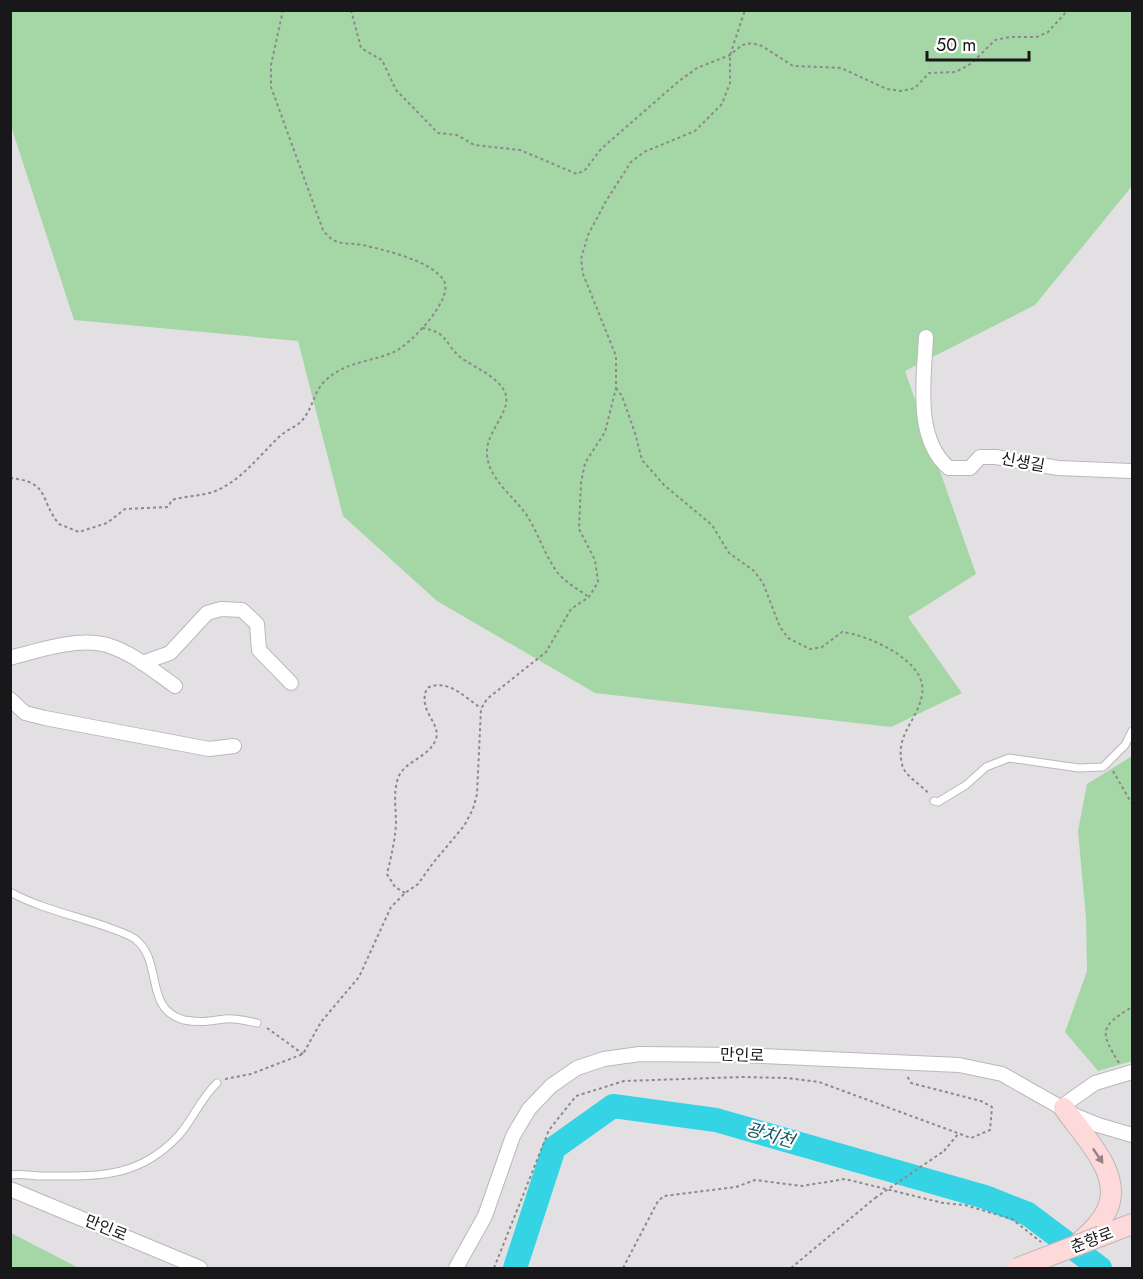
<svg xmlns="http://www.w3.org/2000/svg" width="1143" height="1279" viewBox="0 0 1143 1279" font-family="Jost,'Noto Sans KR',sans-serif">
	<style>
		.green { fill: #a5d7a6 }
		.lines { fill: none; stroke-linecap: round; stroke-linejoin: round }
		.river { stroke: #35d4e5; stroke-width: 24 }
		.lane-casing { stroke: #bbb7bc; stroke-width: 9 }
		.street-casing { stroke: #bbb7bc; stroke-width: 16 }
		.secondary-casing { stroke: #bbb7bc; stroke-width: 22 }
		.path { stroke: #8b898c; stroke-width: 2; stroke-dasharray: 3 3; stroke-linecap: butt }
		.lane { stroke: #fff; stroke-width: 7 }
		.street { stroke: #fff; stroke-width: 14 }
		.secondary { stroke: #fddad9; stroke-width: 20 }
		.secondary-bridge-casing { stroke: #bbb7bc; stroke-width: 22; stroke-linecap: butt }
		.path-bridge { stroke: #8b898c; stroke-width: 2; stroke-dasharray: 3 3; stroke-linecap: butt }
		.secondary-bridge { stroke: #fddad9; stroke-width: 20 }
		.oneway { fill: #968283 }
		.labels { text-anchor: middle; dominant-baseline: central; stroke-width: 4.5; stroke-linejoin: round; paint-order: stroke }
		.street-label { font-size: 16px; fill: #181719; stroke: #fff }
		.water-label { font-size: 18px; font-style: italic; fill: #1a585f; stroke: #fff }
	</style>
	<rect width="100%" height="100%" fill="#e3e0e4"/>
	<!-- green -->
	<path class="green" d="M10,11H1132V186L1035,305L905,371L976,574L908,617L962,693L891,727L595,693L437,601L343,516L298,341L74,320L11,126Z
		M1132,756V1061L1098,1071L1065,1032L1087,971L1086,918L1078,831L1087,784Z
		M11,1233L77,1267L79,1268H11Z"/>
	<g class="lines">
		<!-- river -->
		<path class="river" d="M515,1268L554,1148L613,1106L716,1120L985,1197L1028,1214L1100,1268"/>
		<!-- lane casing -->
		<g class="lane-casing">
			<path id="lane" d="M934,801L938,802L966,785L986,767L1009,758L1079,768L1103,767L1125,745L1132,731
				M10,892C41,909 77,916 110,928C118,931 128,934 135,939C164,961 143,1009 184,1020C199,1023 211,1021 225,1019C236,1018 247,1021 257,1023
				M10,1175C21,1173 32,1176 43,1176C97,1176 139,1179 179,1135C193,1119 201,1098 217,1083"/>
		</g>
		<!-- street casing -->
		<g class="street-casing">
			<path id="street" d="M926,337C924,378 914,439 949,468H970L980,457H996L1058,468L1132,471
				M10,658C39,650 78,637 107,645C133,653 154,671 175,686
				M142,663L170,653L207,613L221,609L242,610L257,624L259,650L291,683
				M10,699L25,713L45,718L209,749L234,746
				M1061,1107L1095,1083L1132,1072
				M10,1189L200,1268
				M456,1268L485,1216L513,1136L529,1109L551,1086L577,1068L604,1059L640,1054L741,1055L959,1065L1002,1074L1076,1116L1098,1125L1132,1135"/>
		</g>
		<!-- secondary casing -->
		<g class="secondary-casing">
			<path id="secondary" d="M1064,1108C1083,1136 1124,1174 1107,1210C1100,1225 1087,1235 1076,1246
				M1101,1236L1132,1224"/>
		</g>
		<!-- path -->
		<path class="path" d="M351,10L361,48L382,60L396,90L438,133L457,135L474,145L520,150L577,174L585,170L601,149L679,81L697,68L730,55L742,45L752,43L762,46L793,66L841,68L887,89L901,91L915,88L929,73L956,72L972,63L995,40L1010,37H1037L1048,32L1068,10
			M422,328C448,332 444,343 460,357C474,368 511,381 506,404C502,421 485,437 487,455C489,481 517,498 529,519C539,536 545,555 557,572C565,582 579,590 589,597
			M616,388L622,396L635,433L642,460L664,485L712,525L729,553L754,571L763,583L780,627L788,638L810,649L822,647L842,632C868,635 929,661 922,695C917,722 895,734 902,764C904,776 921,784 929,794
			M10,478C51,482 39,500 59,524L79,532L107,523L125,509L168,507L172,500C186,496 200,496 213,492C240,482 258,457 279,437C287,429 298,427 304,418C314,405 314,390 327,379C348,361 371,362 394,352C410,345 454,299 444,281C433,261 384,250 363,245C345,242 335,247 323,230L271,87V65L283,10
			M1113,771L1132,804
			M405,893L395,887L387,874C391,857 395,841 396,824C396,809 393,793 398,778C405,760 429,758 436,739C441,722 417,711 427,688C448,678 464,697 481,708
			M267,1028L303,1054
			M1119,1063C1100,1032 1099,1027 1132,1007
			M225,1079L251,1074L303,1054L321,1022L359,977L391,907L405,893L418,884L433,863L464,826L473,809L477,794L481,709L487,699L546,652L571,609L589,597L598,582L595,560L579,529L581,483L585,463L605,432L616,388V356L583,274L581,259L588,235L606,201L631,162L644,152L695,131L722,104L730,83V55L745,10
			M944,1151L958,1134
			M494,1268L549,1130L576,1096L624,1081L743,1077L787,1078L819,1082L971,1138L990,1130L992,1107L981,1101L911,1083L907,1076
			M623,1268L658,1201L664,1196L736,1187L755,1180L802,1186L845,1179L943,1203L965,1205L1012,1219L1041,1242
			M791,1268L875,1198"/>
		<!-- lane -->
		<use href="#lane" class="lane"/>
		<!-- street -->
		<use href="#street" class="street"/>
		<!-- secondary -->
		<use href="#secondary" class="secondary"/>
		<!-- secondary-bridge casing -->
		<g class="secondary-bridge-casing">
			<path id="secondary-bridge" d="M1018,1268L1101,1236"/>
		</g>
		<!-- path-bridge -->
		<path class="path-bridge" d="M875,1198L944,1151"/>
		<!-- secondary-bridge -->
		<use href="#secondary-bridge" class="secondary-bridge"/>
	</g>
	<!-- one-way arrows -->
	<defs><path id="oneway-solid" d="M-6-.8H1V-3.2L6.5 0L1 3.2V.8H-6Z" transform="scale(1.5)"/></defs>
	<use class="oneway" href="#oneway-solid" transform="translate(1098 1156) rotate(56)"/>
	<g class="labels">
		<!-- street labels -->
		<g class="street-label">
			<text transform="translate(1023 462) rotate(10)">신생길</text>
			<text transform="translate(742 1055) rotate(2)">만인로</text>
			<text transform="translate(106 1228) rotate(22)">만인로</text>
			<text transform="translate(1092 1240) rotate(-21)">춘향로</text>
		</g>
		<!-- water labels -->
		<g class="water-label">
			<text transform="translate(770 1135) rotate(16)">광치천</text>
		</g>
	</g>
	<!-- border -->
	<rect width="1143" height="1279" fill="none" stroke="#181719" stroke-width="24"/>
	<!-- scale -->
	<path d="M927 51v9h102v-9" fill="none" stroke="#181719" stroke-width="3"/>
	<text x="936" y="51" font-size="18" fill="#181719" stroke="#ffffff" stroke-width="4.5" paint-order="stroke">50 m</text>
</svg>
